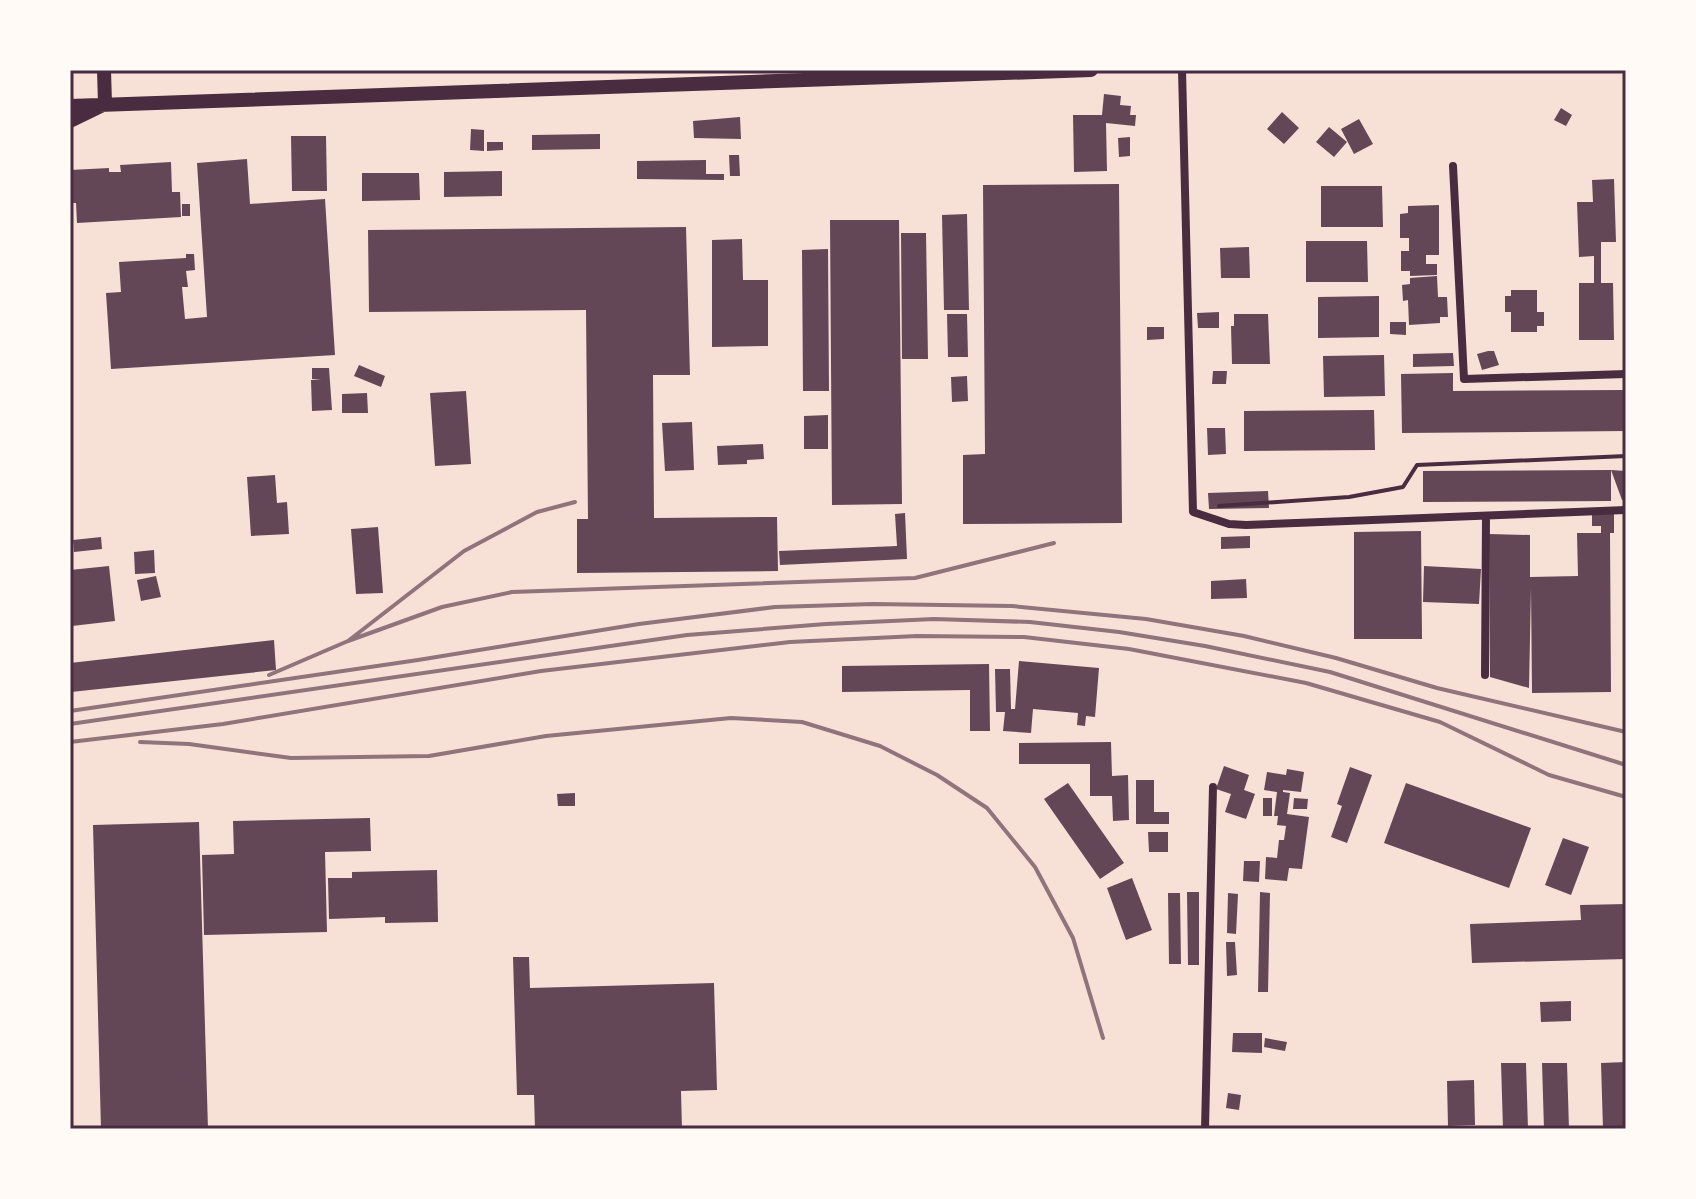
<svg xmlns="http://www.w3.org/2000/svg" width="1696" height="1199" viewBox="0 0 1696 1199" font-family="'Alegreya Sans',sans-serif">
	<style>
		.building { fill: #644757 }
		.lines { fill: none; stroke-linecap: round; stroke-linejoin: round }
		.service { stroke: #4a2c40; stroke-width: 4 }
		.minor { stroke: #4a2c40; stroke-width: 8 }
		.trunk { stroke: #4a2c40; stroke-width: 14 }
		.rail { stroke: #8f747c; stroke-width: 4 }
		.neatline { fill: none; stroke: #4a2c40; stroke-width: 3 }
	</style>
	<rect width="100%" height="100%" fill="#f7e1d7"/>
	<!-- building -->
	<path class="building" d="M1104,94L1121,96L1120,105L1131,106L1130,115H1136L1135,126L1106,123L1107,171L1074,172L1073,115H1102Z
		M1561,108L1572,115L1566,126L1554,120Z
		M1282,112L1299,128L1284,144L1267,129Z
		M740,117L741,139L694,138L693,121Z
		M1359,119L1373,144L1354,154L1341,129Z
		M1329,127L1347,142L1334,157L1316,142Z
		M471,129L484,130V151L470,150Z
		M600,134V149L532,150V135Z
		M291,136H326L327,191H292Z
		M1130,137V156L1119,157L1118,138Z
		M487,142H503V150L487,151Z
		M729,155H739L740,176H730Z
		M247,159L250,204L325,199L335,355L111,369L106,293L121,292L119,262L186,258V254H194L195,270L186,271L188,287H182L185,319L207,317L197,163Z
		M706,160V174H724V180L637,179V161Z
		M171,162L172,192H180L181,217L77,223L76,203H70V170L109,168V172H121L120,165Z
		M502,171V196L444,197V172Z
		M362,173H419L420,200L362,201Z
		M1614,179L1616,242H1601V283H1613L1614,340H1579V283H1594V256L1579,257L1577,202H1593L1592,180Z
		M1119,184L1122,523L963,524V455L985,454L983,185Z
		M1321,186H1382L1383,227H1321Z
		M182,204H190V216H182Z
		M1439,205V255H1426V264H1437V275L1410,276V271H1401V251H1409V238H1400V214L1408,213V206Z
		M967,214L969,310H944L942,215Z
		M830,220H899L902,504L832,505Z
		M686,227L690,375H653L654,518L777,517L778,571L577,573V519H588L586,310L369,312L368,230Z
		M901,233H926L928,359H902Z
		M742,239L743,280H768V346L712,347V240Z
		M1306,241H1367L1368,282H1306Z
		M1249,247L1250,278H1221L1220,248Z
		M828,249L829,391H803L802,250Z
		M1437,276L1438,297H1447L1448,317H1440V323L1409,325L1408,300L1403,301L1402,285L1410,284V278Z
		M1511,290H1537V312H1544V326H1537V332H1511V312H1505V296H1511Z
		M1379,296V337L1318,338V297Z
		M1219,312V328H1198L1197,313Z
		M947,314H967L968,357H948Z
		M1234,314H1268L1270,364H1232L1231,326H1234Z
		M1390,322H1406V335L1390,334Z
		M1147,327H1164V339L1147,340Z
		M1488,351H1494L1499,365L1482,370L1477,354Z
		M1453,353L1454,366L1413,367V354Z
		M1384,355L1385,396L1324,397L1323,356Z
		M359,365L385,376L381,387L354,376Z
		M312,368H329L332,410L312,411L311,380H321L312,379Z
		M1213,371H1227L1226,384H1212Z
		M1453,373V391L1626,390V431L1402,433L1401,374Z
		M967,376L968,401L952,402L951,377Z
		M466,391L471,464L435,466L430,393Z
		M367,393L368,413H342V394Z
		M1374,410L1375,450L1244,451V411Z
		M828,415V449H804V416Z
		M692,422L694,470L665,471L662,423Z
		M1207,428H1225L1226,454L1208,455Z
		M763,444L764,459L747,460V464L718,465L717,446Z
		M1611,470L1626,471V500H1622Z
		M1611,470V501L1423,502V471Z
		M275,475L277,503L287,502L289,534L251,536L247,477Z
		M1268,491L1269,508L1209,509L1208,493Z
		M905,513L907,559L780,565L779,551L897,546L895,514Z
		M1592,514H1614V533H1610L1611,692L1532,693L1531,588L1529,688L1490,677L1489,534L1530,535V577L1578,576L1577,533H1601V526H1592Z
		M378,527L383,593L356,594L351,529Z
		M1421,531L1422,639H1354V532Z
		M1250,536V548L1221,549V537Z
		M101,537L102,549L74,552L73,540Z
		M154,550L155,573L135,574L134,552Z
		M109,566L115,621L72,626L70,570Z
		M1424,566L1481,569L1479,604L1423,602Z
		M156,576L161,597L141,601L137,580Z
		M1246,579L1247,598L1211,599V581Z
		M274,640L276,670L71,692L70,663Z
		M1019,661L1099,668L1095,717L1086,716L1085,726L1077,725L1078,713L1033,709L1031,733L1003,731L1005,712H996L995,669H1010L1011,709H1015Z
		M989,664L990,731H970V690L842,692V666Z
		M1111,742L1112,776L1128,775L1129,820L1113,821L1112,796H1090V764H1019V743Z
		M1224,766L1249,775L1244,790L1255,794L1246,819L1225,812L1231,794L1216,789Z
		M1350,767L1372,775L1347,843L1331,837L1342,806L1337,804Z
		M1287,769L1304,772L1301,792L1283,790V792L1290,793L1287,814L1309,817L1302,869L1289,868L1287,881L1265,879L1266,857L1277,858L1279,840H1284L1286,826L1277,825L1278,816H1274L1277,792L1264,790L1267,772L1286,775Z
		M1136,780H1154V812H1169V824H1136Z
		M1068,783L1124,863L1100,879L1044,799Z
		M1406,783L1531,828L1509,888L1384,843Z
		M575,793V806H558L557,794Z
		M1263,798H1272V816H1263Z
		M1294,798L1308,799L1307,809H1293Z
		M370,818L371,851L325,852L327,932L204,935L202,855L234,854L233,821Z
		M199,822L208,1129H101L93,825Z
		M1148,832H1168V852H1149Z
		M1563,838L1589,847L1571,895L1545,885Z
		M1244,861H1260L1259,882L1243,881Z
		M437,870L438,922L385,923V917L329,919L328,878H352V872Z
		M1132,878L1152,930L1126,940L1107,888Z
		M1187,892H1199V965H1188Z
		M1260,892L1270,893L1268,992H1258Z
		M1168,893H1180L1181,964H1169Z
		M1228,893L1238,894L1236,934L1227,933Z
		M1626,904V959L1472,963L1470,924L1581,920L1580,905Z
		M1226,942H1235L1237,975L1227,976Z
		M513,957H529L530,988L714,983L717,1090L681,1091L682,1129H535L534,1095H517Z
		M1571,1001V1021L1541,1022L1540,1002Z
		M1233,1033H1262V1053L1232,1052Z
		M1265,1038L1287,1042L1285,1051L1264,1047Z
		M1626,1062V1129H1603L1601,1063Z
		M1501,1063H1526L1528,1129H1503Z
		M1542,1063H1567L1569,1129H1544Z
		M1474,1080L1475,1125L1448,1126L1447,1081Z
		M1228,1093L1241,1095L1239,1110L1226,1108Z"/>
	<g class="lines">
		<!-- service -->
		<path class="service" d="M1219,506L1349,497L1403,487L1417,465L1626,456"/>
		<!-- minor -->
		<path class="minor" d="M1182,70L1193,512L1229,524L1246,525L1626,510
			M1453,166L1464,379L1626,374
			M1485,675L1486,516
			M1205,1129L1213,787"/>
		<!-- trunk -->
		<path class="trunk" d="M70,106L1091,70
			M70,121L105,104L104,70"/>
		<!-- rail -->
		<path class="rail" d="M348,641L442,607L512,592L915,578L1054,543
			M269,675L348,641L464,551L537,512L575,502
			M70,711L418,660L639,624L775,607L873,604L1012,606L1146,619L1244,636L1336,658L1437,688L1626,732
			M70,724L687,635L826,624L934,619L1030,622L1119,632L1205,646L1330,672L1626,765
			M70,742L223,724L541,671L790,642L917,636L1024,637L1129,649L1306,683L1440,722L1549,775L1626,797
			M140,742L189,744L291,758L429,756L546,736L731,718L802,722L880,746L937,775L987,808L1035,867L1073,938L1103,1038"/>
	</g>
	<!-- border -->
	<rect width="1696" height="1199" fill="none" stroke="#fffaf5" stroke-width="144"/>
	<rect x="72" y="72" width="1552" height="1055" class="neatline"/>
</svg>
